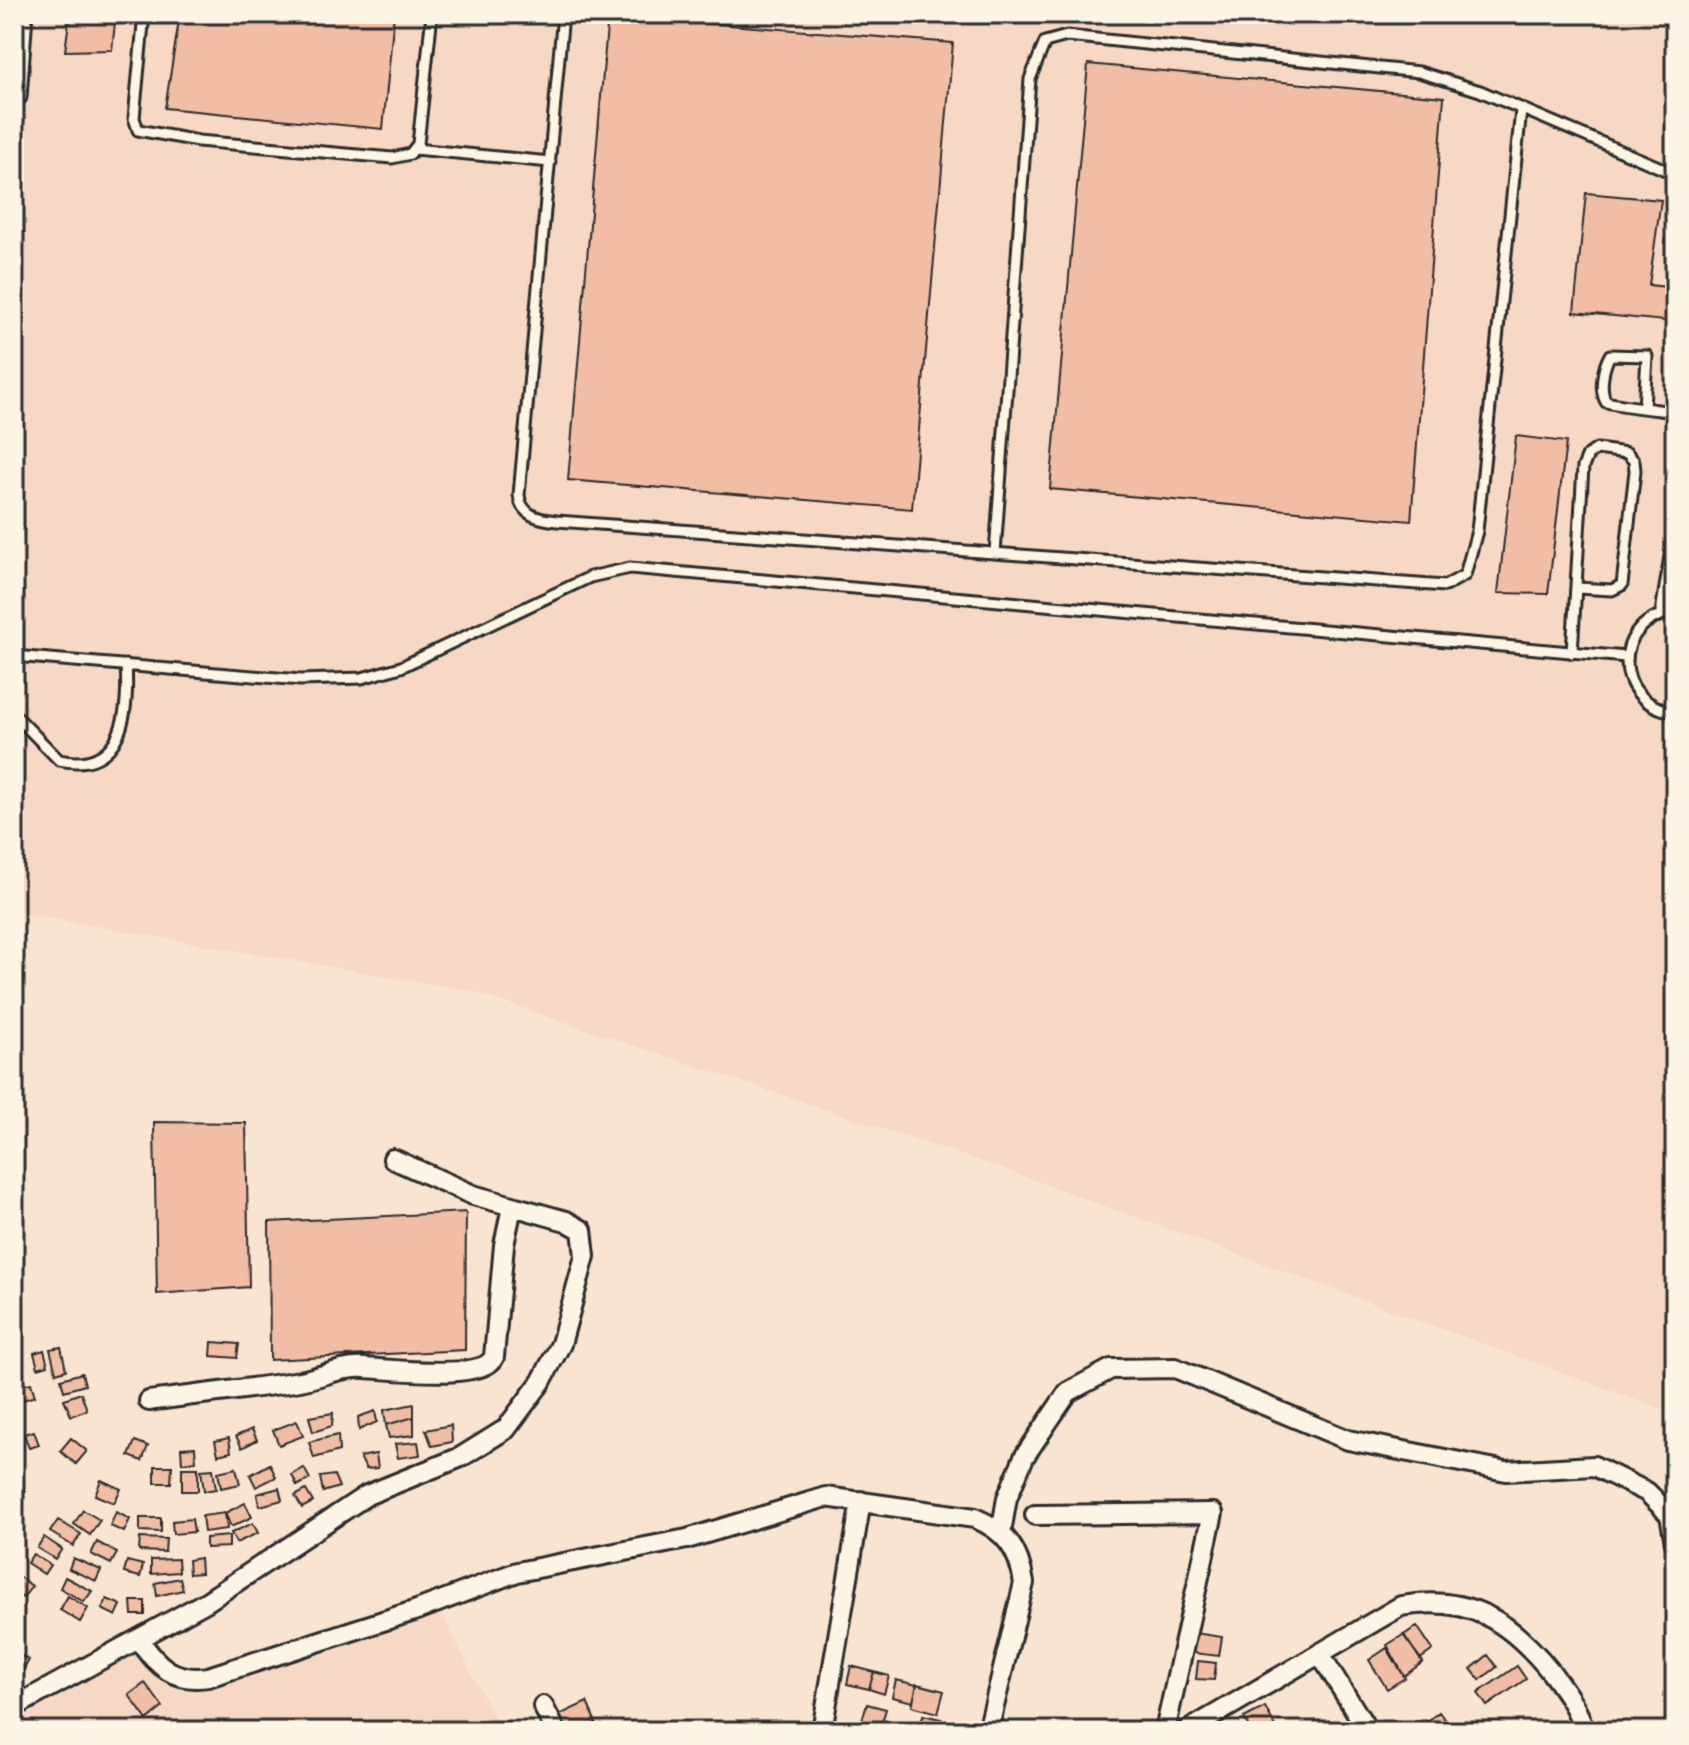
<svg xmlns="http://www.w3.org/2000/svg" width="1689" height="1745" viewBox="0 0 1689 1745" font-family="'Playpen Sans',sans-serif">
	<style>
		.built { fill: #f7d8c4 }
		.building { fill: #f1bda4; stroke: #2b2b2b; stroke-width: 2 }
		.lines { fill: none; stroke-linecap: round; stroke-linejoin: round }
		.lane-casing { stroke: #2b2b2b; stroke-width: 15 }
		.street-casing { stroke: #2b2b2b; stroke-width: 24 }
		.lane { stroke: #fcf5e5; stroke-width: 9 }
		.street { stroke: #fcf5e5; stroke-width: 18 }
	</style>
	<rect width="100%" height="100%" fill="#f9e4d2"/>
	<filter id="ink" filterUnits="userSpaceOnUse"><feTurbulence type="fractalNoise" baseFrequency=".0125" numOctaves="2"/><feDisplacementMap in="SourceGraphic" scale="16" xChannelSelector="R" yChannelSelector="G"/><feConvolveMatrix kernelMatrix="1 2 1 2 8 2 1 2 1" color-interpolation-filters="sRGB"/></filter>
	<g filter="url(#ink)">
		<!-- built -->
		<path class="built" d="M14,14H1675V1414L1009,1171L471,991L14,912Z
			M438,1606L501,1731H14V1703L132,1642L174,1675L204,1676Z"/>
		<!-- building -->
		<path class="building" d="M70,14H116L112,50L65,51Z
			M180,14H394L383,129L165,108Z
			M608,15L953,43L912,509L568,480Z
			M1088,64L1444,97L1411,521L1050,489Z
			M1586,193L1661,200L1649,285L1675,288V322L1574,312Z
			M1516,436L1566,442L1548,594L1498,593Z
			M154,1122L246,1123L249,1287L157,1294Z
			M466,1212L465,1350L270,1360L269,1222Z
			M212,1342L239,1344L237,1358L211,1356Z
			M61,1347L66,1370L56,1373L50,1349Z
			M44,1350L48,1365L38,1368L34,1353Z
			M82,1373L85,1385L64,1391L61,1379Z
			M31,1383L35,1396L23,1400L20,1386Z
			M81,1393L87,1410L71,1416L64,1399Z
			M414,1404V1417L386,1425L384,1410Z
			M375,1411L377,1422L359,1430L358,1417Z
			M333,1413L332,1426L313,1432L309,1417Z
			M414,1417V1435L389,1438L386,1425Z
			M297,1421L303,1436L279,1445L273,1430Z
			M451,1425L452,1442L432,1446L426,1430Z
			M252,1429L257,1440L242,1448L236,1436Z
			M34,1431L39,1445L29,1448L24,1434Z
			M338,1435L339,1451L314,1458L309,1442Z
			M71,1438L87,1451L76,1464L60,1451Z
			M229,1438L231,1452L218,1455L215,1441Z
			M135,1441L148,1446L142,1461L129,1456Z
			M418,1442L420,1455L398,1458L395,1444Z
			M195,1447L196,1461L182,1463L181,1448Z
			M376,1454L378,1468L366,1469L360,1457Z
			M270,1464L276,1477L256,1487L250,1475Z
			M155,1466H172L171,1483H155Z
			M182,1468H198V1491H182Z
			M236,1468L240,1484L221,1488L218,1472Z
			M304,1468L310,1479L297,1486L292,1475Z
			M213,1469L216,1489L204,1491L201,1470Z
			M14,1471L26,1491L14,1498Z
			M334,1475L339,1487L323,1492L320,1477Z
			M101,1480L121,1489L114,1503L95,1495Z
			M279,1488L282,1500L260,1506L257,1494Z
			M306,1490L313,1502L302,1508L295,1496Z
			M245,1503L252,1517L231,1527L225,1513Z
			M83,1510L100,1520L90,1535L74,1524Z
			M116,1512L130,1519L124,1532L110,1526Z
			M225,1513L227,1529L204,1532L202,1516Z
			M140,1518H161V1532L140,1531Z
			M192,1519L194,1532L173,1534L172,1521Z
			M58,1520L81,1534L73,1546L50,1532Z
			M253,1523L258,1533L236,1543L231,1533Z
			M229,1536V1547L206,1548V1538Z
			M44,1537L62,1549L55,1559L37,1548Z
			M140,1538L166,1539L165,1552L139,1551Z
			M97,1542L117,1553L111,1564L91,1554Z
			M33,1554L50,1565L44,1574L27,1563Z
			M73,1558L101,1570L96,1581L69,1569Z
			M200,1558L201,1573L189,1574L188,1560Z
			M178,1559L179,1572L151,1574V1560Z
			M127,1561L143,1565L140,1577L124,1573Z
			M14,1573L32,1586L23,1598L14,1592Z
			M65,1577L92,1591L84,1602L60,1588Z
			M180,1578L183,1590L157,1596L155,1583Z
			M68,1596L88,1608L80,1622L60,1610Z
			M107,1599L121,1605L116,1616L102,1609Z
			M131,1601H145V1615H132Z
			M1417,1626L1433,1650L1420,1659L1404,1635Z
			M1188,1632L1222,1637L1219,1656L1185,1652Z
			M1403,1635L1423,1662L1404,1676L1387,1645Z
			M1387,1648L1405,1678L1387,1689L1369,1660Z
			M14,1652L29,1660L19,1678L14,1675Z
			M1488,1655L1497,1667L1480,1680L1471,1669Z
			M1198,1661L1216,1663L1214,1680L1196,1679Z
			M851,1666L874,1672L869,1689L847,1684Z
			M1517,1666L1526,1679L1487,1706L1478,1693Z
			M874,1672L889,1676L884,1694L869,1689Z
			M896,1680L917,1685L913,1702L892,1697Z
			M145,1683L163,1707L147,1720L129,1695Z
			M917,1684L944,1691L938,1713L912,1706Z
			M587,1702L596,1723L578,1731H565L559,1715Z
			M867,1704L886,1709L881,1726L862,1720Z
			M1265,1707L1278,1731H1251L1244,1718Z
			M1439,1712L1454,1731H1415Z
			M923,1715L941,1719L938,1731L920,1729Z"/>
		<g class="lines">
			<!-- lane casing -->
			<g class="lane-casing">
				<path id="lane" d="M144,14L134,118L138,130L198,141L392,158L410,154L418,144L432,14
					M563,14L519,495C521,516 539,519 557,521L1445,586L1465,575L1477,531L1521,110
					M21,98L27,14
					M415,149L550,162
					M1644,408L1647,356L1610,355C1603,367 1599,390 1606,402C1629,407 1652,409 1675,412
					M995,553L1030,79L1045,42L1067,36L1419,72L1480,91L1675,174
					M1675,612C1611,619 1611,704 1675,712
					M1661,613L1675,524
					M1572,653L1583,467L1588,455L1597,449L1627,453L1634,461L1635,471L1622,585L1612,590L1577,588
					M14,656L301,680L362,678L401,667L590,577L630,568L1626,657
					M14,714L59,760C124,774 129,711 126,665"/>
			</g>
			<!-- street casing -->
			<g class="street-casing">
				<path id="street" d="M149,1401C199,1394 250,1389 300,1381C321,1377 344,1366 365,1368C390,1369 483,1381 494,1357L504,1245L512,1207
					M1035,1515L1213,1513L1165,1731
					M1001,1533L1007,1498L1024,1457L1068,1392L1111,1369L1175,1368L1348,1440L1506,1471L1594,1466L1647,1492L1670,1515L1675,1543
					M140,1640C157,1667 175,1682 208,1677L417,1610L517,1572L687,1539L826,1497L975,1518C1006,1531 1019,1550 1024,1583L988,1731
					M1320,1654L1368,1731
					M543,1706L556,1731
					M14,1707L206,1602L367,1495L461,1457L506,1429L541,1382L561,1344L585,1256L582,1230L566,1221L473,1195L393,1159
					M822,1731L861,1501
					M1187,1731L1401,1606C1469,1594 1510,1621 1551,1672C1565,1691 1578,1708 1584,1731"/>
			</g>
			<!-- lane -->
			<use href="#lane" class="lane"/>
			<!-- street -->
			<use href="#street" class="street"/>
		</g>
	</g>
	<!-- margin -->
	<rect width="1689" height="1745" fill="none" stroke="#fcf5e5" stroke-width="48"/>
	<rect x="24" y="24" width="1641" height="1697" fill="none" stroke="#2b2b2b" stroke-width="3" filter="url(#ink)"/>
</svg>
